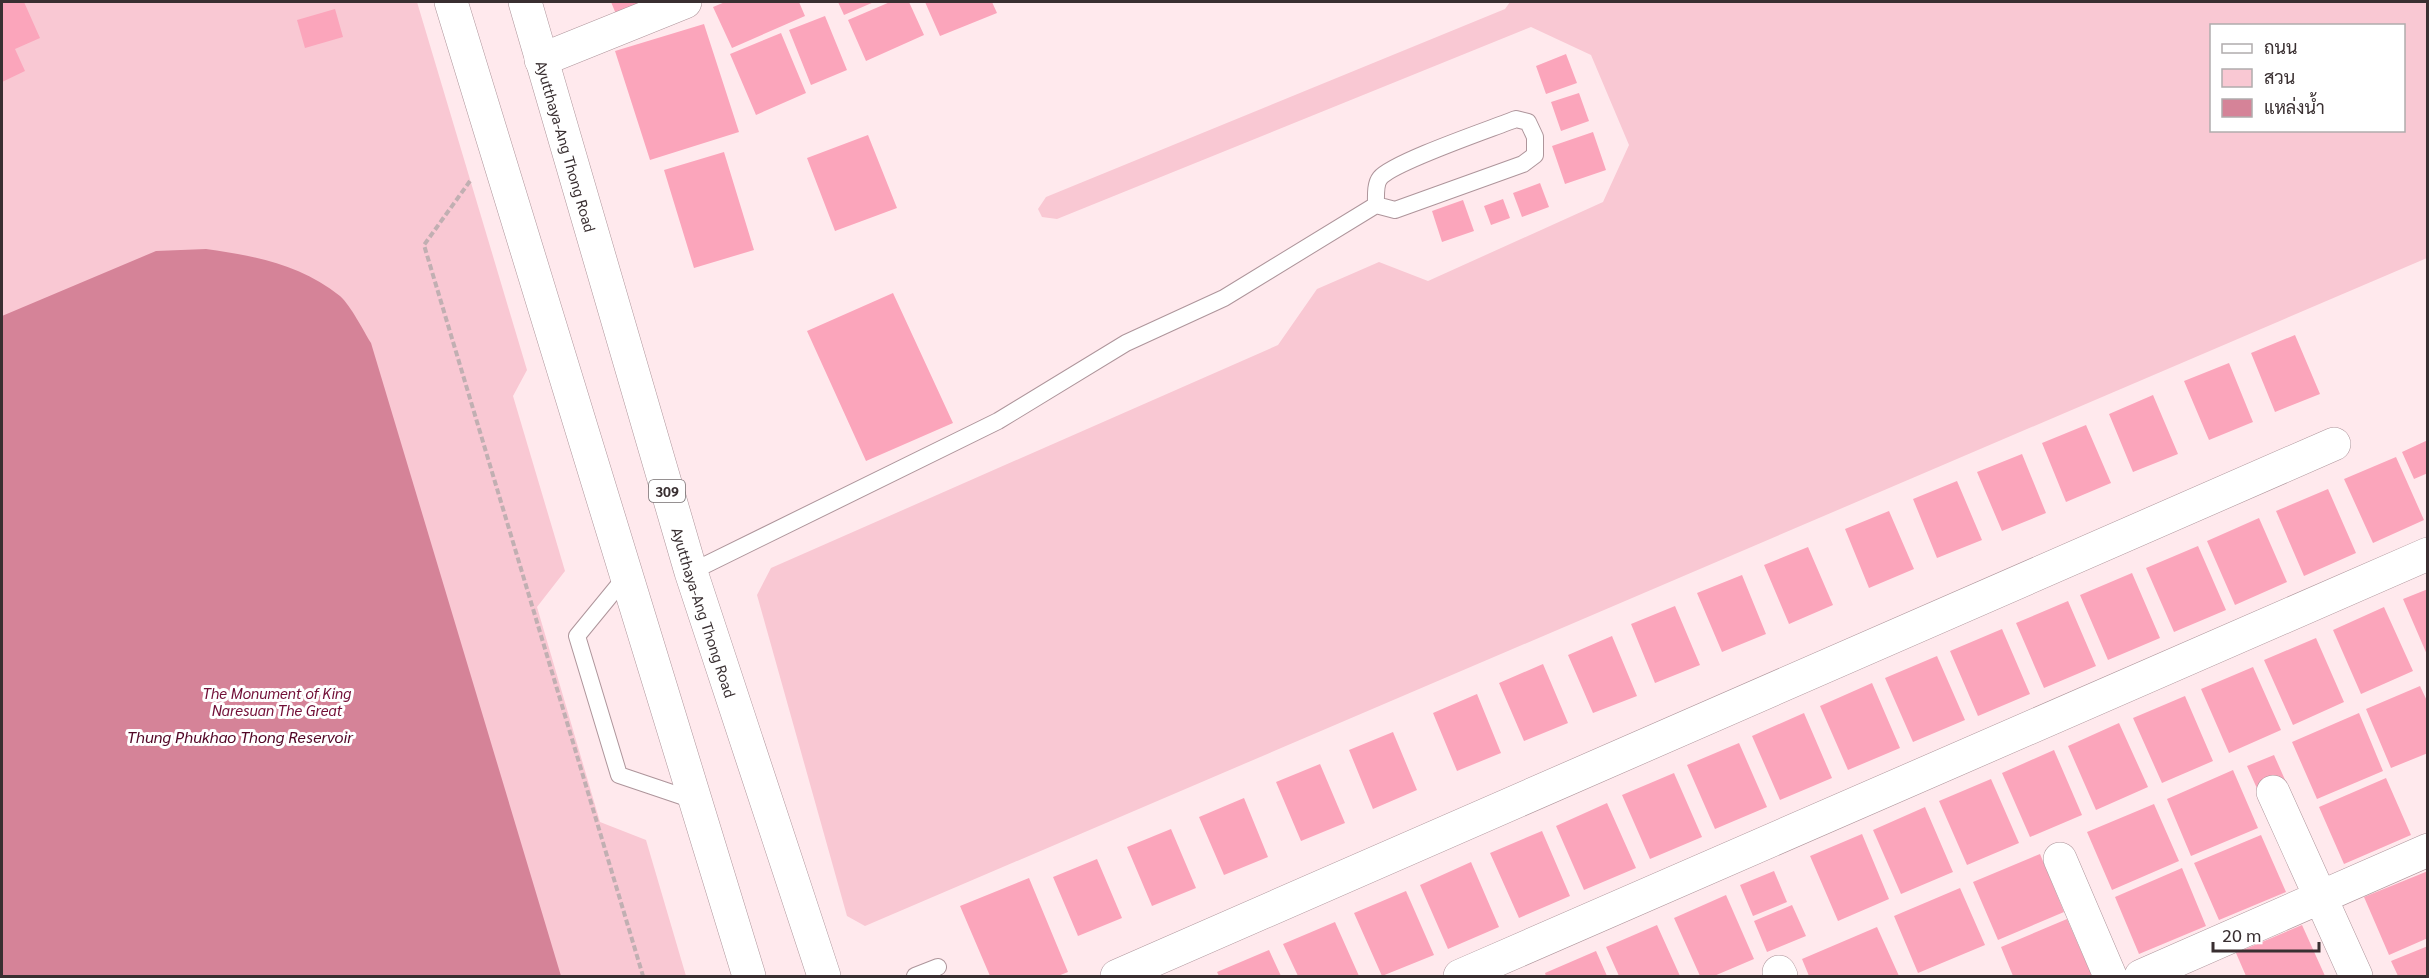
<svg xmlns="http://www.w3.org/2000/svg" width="2429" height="978" viewBox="0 0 2429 978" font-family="Georgia,Sarabun,serif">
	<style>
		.green { fill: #f9c8d3; fill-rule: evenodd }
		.water { fill: #d58398 }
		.building { fill: #fba5bb }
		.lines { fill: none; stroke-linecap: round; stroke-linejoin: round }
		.service-casing { stroke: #ae959b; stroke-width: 18 }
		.minor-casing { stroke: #ae959b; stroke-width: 34 }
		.primary-casing { stroke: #ae959b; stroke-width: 34 }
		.path { stroke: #c1afb2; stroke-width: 4; stroke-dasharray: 6 3; stroke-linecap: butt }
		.service { stroke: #fff; stroke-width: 16 }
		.minor { stroke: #fff; stroke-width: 33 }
		.primary { stroke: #fff; stroke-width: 33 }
		.labels { text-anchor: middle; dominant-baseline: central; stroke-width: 6; stroke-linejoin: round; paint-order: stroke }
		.shield { fill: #fff; stroke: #746d6f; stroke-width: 1.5 }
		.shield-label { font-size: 14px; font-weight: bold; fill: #392f31 }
		.street-label { font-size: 15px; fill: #392f31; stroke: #fff }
		.park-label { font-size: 15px; font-style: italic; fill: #720f37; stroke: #fff }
		.water-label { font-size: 16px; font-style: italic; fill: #520726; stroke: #fff }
	</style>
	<rect width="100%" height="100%" fill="#ffe9ed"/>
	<!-- green -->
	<path class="green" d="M2,2H417L527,370L513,396L565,571L537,607L600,822L646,840L686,976H2Z
		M1510,2H2427V258L865,926L847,916L757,595L771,568L1278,345L1317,289L1379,262L1428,281L1603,202L1629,145L1591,55L1531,27L1057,219L1042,217L1038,209L1046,197L1505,9ZM2212,26H2404V130H2212Z"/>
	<!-- water -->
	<path class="water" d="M206,249C255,256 300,264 340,296C351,306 363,330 371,343L561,976H2V316L156,251Z"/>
	<!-- building -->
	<path class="building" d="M2,2H24L40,38L15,49L25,71L2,82Z
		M611,2H652L616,14Z
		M725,2H799L805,16L732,48L713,7Z
		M838,2H874L844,15Z
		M890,2H909L924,35L866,61L848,20Z
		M925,2H992L997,13L940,36Z
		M335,9L343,37L305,48L297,20Z
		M825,16L847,70L811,85L789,30Z
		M704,24L739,132L650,160L615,51Z
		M781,33L806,93L756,115L730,54Z
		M1566,54L1577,83L1546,94L1536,66Z
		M1579,93L1589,121L1561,131L1551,102Z
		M1593,132L1606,170L1565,184L1552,146Z
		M868,135L897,208L835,231L807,158Z
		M724,152L754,250L694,268L664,170Z
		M1540,183L1549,207L1522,217L1513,193Z
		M1503,199L1510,218L1491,225L1484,206Z
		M1463,200L1474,231L1442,242L1432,211Z
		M893,293L953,423L866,461L807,331Z
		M2295,335L2320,394L2275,412L2251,353Z
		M2229,363L2253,422L2209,440L2184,381Z
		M2153,395L2178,454L2133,472L2109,414Z
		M2086,425L2111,483L2066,502L2042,443Z
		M2428,440V473L2414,479L2402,452Z
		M2022,454L2046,513L2002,531L1977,472Z
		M2396,457L2424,520L2373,543L2344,479Z
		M1957,481L1982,540L1937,558L1913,499Z
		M2328,489L2356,553L2304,576L2276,511Z
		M1889,511L1914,569L1869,588L1845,529Z
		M2259,518L2287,582L2235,605L2207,541Z
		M2198,546L2226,610L2174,632L2146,568Z
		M1808,547L1833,605L1789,624L1764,565Z
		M2132,573L2160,638L2108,660L2080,595Z
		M1742,575L1766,634L1722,652L1697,593Z
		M2428,589V657L2403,599Z
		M2068,601L2096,666L2044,688L2016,623Z
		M1675,606L1700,665L1655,683L1631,624Z
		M2384,607L2413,671L2361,694L2333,630Z
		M2002,629L2030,694L1978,716L1950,651Z
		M1612,636L1637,696L1593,713L1568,655Z
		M2316,638L2344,702L2293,725L2264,660Z
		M1937,656L1965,720L1913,742L1885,678Z
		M1543,664L1568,723L1524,741L1499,683Z
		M2253,667L2281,730L2229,753L2201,689Z
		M1872,683L1900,748L1848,770L1820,706Z
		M2420,686L2428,703V753L2391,768L2366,709Z
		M1477,694L1501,753L1457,771L1433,713Z
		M2185,696L2213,761L2162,783L2133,718Z
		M1804,713L1832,778L1780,800L1752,736Z
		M2359,713L2383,771L2317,799L2292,742Z
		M2119,723L2148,787L2096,810L2068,746Z
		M1393,732L1417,790L1373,809L1349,750Z
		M1739,743L1767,807L1715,829L1687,765Z
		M2054,750L2082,815L2030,837L2002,773Z
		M2274,755L2286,782L2259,793L2247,766Z
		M1320,764L1345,823L1301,841L1276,782Z
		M2233,770L2258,828L2191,856L2167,799Z
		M1674,773L1702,837L1650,859L1622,795Z
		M2386,778L2411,835L2344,864L2319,807Z
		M1991,779L2019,843L1967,865L1939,801Z
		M1244,798L1268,857L1224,875L1199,817Z
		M1607,803L1636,868L1584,890L1556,826Z
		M2154,804L2179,861L2112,890L2087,832Z
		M1925,807L1953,872L1901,894L1873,830Z
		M1171,829L1196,888L1152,906L1127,847Z
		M1542,831L1570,896L1519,918L1490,853Z
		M1862,834L1889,899L1838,921L1810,856Z
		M2261,835L2286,892L2219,920L2194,863Z
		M2040,854L2064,912L1998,940L1973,882Z
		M1097,859L1122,918L1078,936L1053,877Z
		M1471,862L1499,927L1448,949L1420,885Z
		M2182,868L2206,926L2139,954L2115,897Z
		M1774,871L1787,902L1753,916L1740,885Z
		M2428,871V938L2389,955L2364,897Z
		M1029,878L1068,972L1058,976H990L960,906Z
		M1960,888L1985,945L1918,973L1894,916Z
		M1406,891L1434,955L1382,976L1354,913Z
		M1726,895L1754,959L1714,976H1700L1674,918Z
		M1792,905L1806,936L1767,952L1754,921Z
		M2067,919L2092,976H2013L2001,947Z
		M1335,922L1359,976H1298L1283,944Z
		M1657,925L1680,976H1619L1606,947Z
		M2302,925L2325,976H2246L2236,953Z
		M1877,927L1899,976H1809L1802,959Z
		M2428,946V976H2398L2391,961Z
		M1269,950L1281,976H1219L1217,972Z
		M1596,951L1607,976H1546L1545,973Z"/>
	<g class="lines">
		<!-- service casing -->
		<g class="service-casing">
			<path id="service" d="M1516,119L1528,122L1535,137V155L1523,164L1395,210L1376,205C1376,197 1375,184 1380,178C1393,162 1491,129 1516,119Z
				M691,572L998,421L1126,343L1224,298L1376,205
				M627,575L577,636L619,775L696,801
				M915,976L938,967"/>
		</g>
		<!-- minor casing -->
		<g class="minor-casing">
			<path id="minor" d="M541,60L685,2
				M2273,792L2356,976
				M2060,859L2110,976
				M1779,972L1781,976
				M1117,976L2334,444
				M1460,976L2428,554
				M2141,976L2428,850"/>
		</g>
		<!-- primary casing -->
		<g class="primary-casing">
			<g id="primary">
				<path d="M451,2L749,976"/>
				<path id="s1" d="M525,2L691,572L824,976"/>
			</g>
		</g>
		<!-- path -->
		<path class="path" d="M470,181L424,245L643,976"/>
		<!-- service -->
		<use href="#service" class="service"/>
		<!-- minor -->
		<use href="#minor" class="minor"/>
		<!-- primary -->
		<use href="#primary" class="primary"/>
	</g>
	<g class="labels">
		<!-- shield labels -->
		<rect class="shield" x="649" y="480" width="36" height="22" rx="4.5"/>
		<g class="shield-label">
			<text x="667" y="491">309</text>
		</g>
		<!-- street labels -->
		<g class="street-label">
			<text stroke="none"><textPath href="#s1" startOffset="150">Ayutthaya-Ang Thong Road</textPath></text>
			<text stroke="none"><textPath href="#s1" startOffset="636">Ayutthaya-Ang Thong Road</textPath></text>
		</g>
		<!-- park labels -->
		<g class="park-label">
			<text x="277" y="692">The Monument of King<tspan x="277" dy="17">Naresuan The Great</tspan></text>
		</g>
		<!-- water labels -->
		<g class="water-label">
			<text x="240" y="736">Thung Phukhao Thong Reservoir</text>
		</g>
	</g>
	<!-- border -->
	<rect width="2429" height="978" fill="none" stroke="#392f31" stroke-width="6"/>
	<!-- legend -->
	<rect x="2210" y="24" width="195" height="108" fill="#ffffff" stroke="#b0acad" stroke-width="1.5"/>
	<rect x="2222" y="44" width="30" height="9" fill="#ffffff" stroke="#b0acad" stroke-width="1.5"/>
	<text x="2264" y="54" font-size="18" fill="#392f31">ถนน</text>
	<rect x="2222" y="69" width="30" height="18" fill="#f9c8d3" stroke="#b0acad" stroke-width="1.5"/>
	<text x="2264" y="84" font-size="18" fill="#392f31">สวน</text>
	<rect x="2222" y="99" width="30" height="18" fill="#d58398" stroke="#b0acad" stroke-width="1.5"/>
	<text x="2264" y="114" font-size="18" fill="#392f31">แหล่งน้ำ</text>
	<!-- scale -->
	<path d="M2213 942v9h106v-9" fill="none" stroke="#392f31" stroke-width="3"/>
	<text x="2222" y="942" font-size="18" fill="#392f31" stroke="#ffffff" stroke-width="4.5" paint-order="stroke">20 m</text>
</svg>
